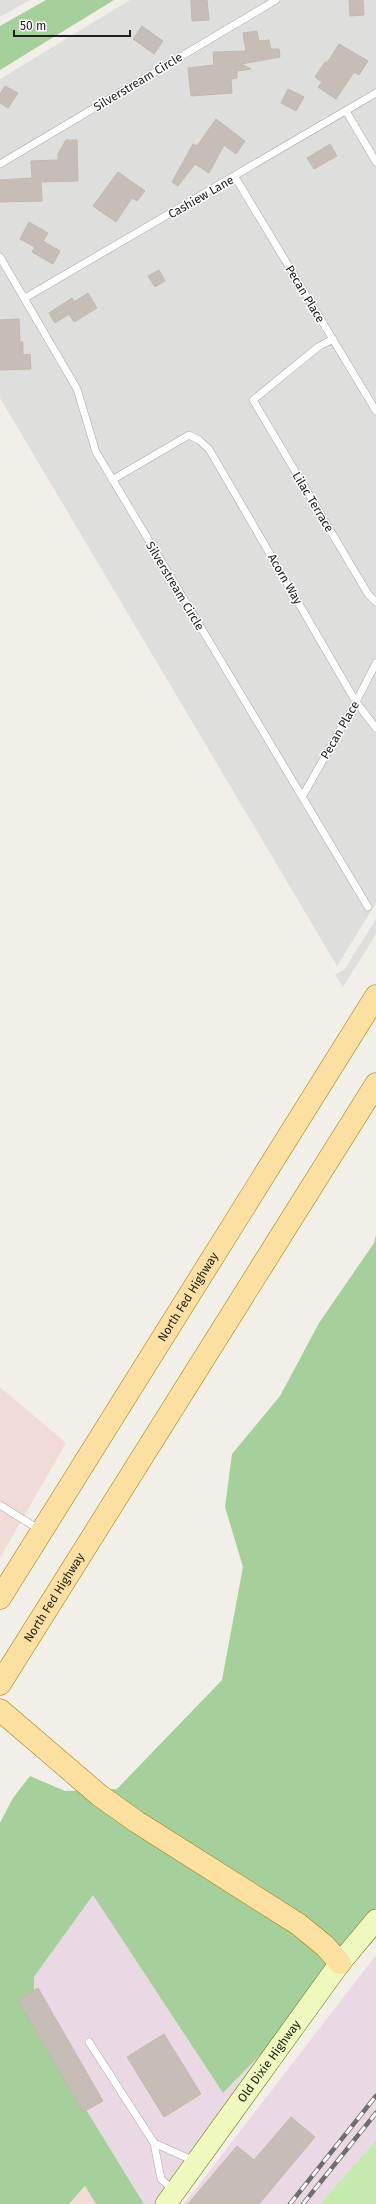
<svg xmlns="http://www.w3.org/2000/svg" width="376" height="2204" viewBox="0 0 376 2204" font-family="'Fira Sans',sans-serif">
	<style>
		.residential { fill: #dededd }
		.commercial { fill: #f1dbd7 }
		.industrial { fill: #ead9e5 }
		.grass { fill: #c4eaae }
		.forest { fill: #a5d09c }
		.building { fill: #c6beb6; stroke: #c3b8a9 }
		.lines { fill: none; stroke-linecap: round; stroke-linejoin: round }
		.lane-casing { stroke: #a7a7a7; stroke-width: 8 }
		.secondary-casing { stroke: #5e7906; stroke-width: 22 }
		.primary-casing { stroke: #9c7c01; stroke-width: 23 }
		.lane { stroke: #fff; stroke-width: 7 }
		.secondary { stroke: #eff9bd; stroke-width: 21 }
		.primary { stroke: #fbe0a2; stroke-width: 22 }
		.rail-casing { stroke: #6e6e6e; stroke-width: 4.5 }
		.rail { stroke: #fff; stroke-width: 3; stroke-dasharray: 9; stroke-linecap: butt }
		.labels { text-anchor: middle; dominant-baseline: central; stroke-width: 3; stroke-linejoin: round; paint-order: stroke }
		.street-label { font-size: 12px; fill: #202020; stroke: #fff }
	</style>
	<rect width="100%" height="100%" fill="#f1efe7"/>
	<!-- residential -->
	<path class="residential" d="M0,0H30L0,17Z
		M130,0H376V903L337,966L0,398V79Z
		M376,919V934L343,987L335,974L344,970Z"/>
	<!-- commercial -->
	<path class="commercial" d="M0,1387L66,1443L0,1558Z
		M86,2186L96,2204H69Z"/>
	<!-- industrial -->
	<path class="industrial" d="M93,1894L223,2093L351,1961L163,2204H144L34,2025V1977Z
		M376,1955V2140L320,2204H184Z"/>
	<!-- grass -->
	<path class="grass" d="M376,2140V2204H320Z"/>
	<!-- forest -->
	<path class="forest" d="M46,0H114L0,70V26Z
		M376,1235V1930L351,1961L223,2093L93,1895L34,1977V2025L144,2204H96L85,2186L69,2204H0V1823L13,1798L30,1776L65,1791L117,1789L222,1680L243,1567L225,1507L232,1454L280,1396L319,1323L374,1243Z"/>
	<!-- building -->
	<path class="building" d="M191,0H207L209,20L192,21Z
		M349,0H363L364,15L350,16Z
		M142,26L163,41L154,54L133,39Z
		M257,31L259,41L269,40L271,49H279L280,57L241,64L251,69L237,71V78L231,79L232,93L191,96L188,68L214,65L213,52L246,51L243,33Z
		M339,44L368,61L359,75L354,72L336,99L318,87L322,82L315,77L325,62L327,63Z
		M5,86L18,93L8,108L0,103V94Z
		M288,89L304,97L296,111L281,103Z
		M216,119L245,141L236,154L224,145L209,173L195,164L178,186L172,182L193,144L197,146Z
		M66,140H77L78,181L41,182L42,201L0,202V180L32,178L31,161L58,160V154Z
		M330,144L337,156L314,169L307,158Z
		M118,172L145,191L137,201L132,198L116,222L93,206Z
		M29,222L48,233L43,241L60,251L53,264L32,252L35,247L20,239Z
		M159,270L165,281L155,287L148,276Z
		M88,293L97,308L74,322L69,314L55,323L49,313L72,298L74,302Z
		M19,319L20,342H23V355L30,354L31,369L0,370V320Z
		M38,1988L103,2101L83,2112L18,2000Z
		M164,2034L201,2094L164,2117L127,2057Z
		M291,2117L315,2137L259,2204H188L237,2146L254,2160Z"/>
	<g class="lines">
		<!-- lane casing -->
		<g class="lane-casing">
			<path id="lane" d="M346,111L376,162
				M0,164L276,0
				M235,177L376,411
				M0,257L77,389L96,452L368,907
				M25,298L376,93
				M333,339L318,347L253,400L368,594L376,602
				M112,480L189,435L199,440L209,449L356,702L376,728
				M302,797L356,702L376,663
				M0,1505L40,1530
				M89,2042L154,2143L194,2161
				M154,2143L161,2179L173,2190"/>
		</g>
		<!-- secondary casing -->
		<g class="secondary-casing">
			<g id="secondary">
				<path id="s1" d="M166,2204L340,1963L376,1920"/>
			</g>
		</g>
		<!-- primary casing -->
		<g class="primary-casing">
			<g id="primary">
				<path id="s2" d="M0,1598L376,996"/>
				<path id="s3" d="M0,1684L376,1084"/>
				<path d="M0,1710L99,1795L137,1822L298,1924L325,1946L340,1963"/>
			</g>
		</g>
		<!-- lane -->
		<use href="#lane" class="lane"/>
		<!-- secondary -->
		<use href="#secondary" class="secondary"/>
		<!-- primary -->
		<use href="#primary" class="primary"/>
		<!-- rail casing -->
		<g class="rail-casing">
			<path id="rail" d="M290,2204L376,2096
				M303,2204L376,2113"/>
		</g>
		<!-- rail -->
		<use href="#rail" class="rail"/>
	</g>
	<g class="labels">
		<!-- street labels -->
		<g class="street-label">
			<text transform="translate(138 82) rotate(-31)">Silverstream Circle</text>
			<text transform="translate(201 197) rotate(-30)">Cashiew Lane</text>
			<text transform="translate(305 294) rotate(59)">Pecan Place</text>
			<text transform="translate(313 502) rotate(59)">Lilac Terrace</text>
			<text transform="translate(285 579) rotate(60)">Acorn Way</text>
			<text transform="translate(175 586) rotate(59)">Silverstream Circle</text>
			<text transform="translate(340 730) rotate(-60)">Pecan Place</text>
			<text stroke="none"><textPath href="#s2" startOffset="355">North Fed Highway</textPath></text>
			<text stroke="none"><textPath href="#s3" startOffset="102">North Fed Highway</textPath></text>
			<text stroke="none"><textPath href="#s1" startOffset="176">Old Dixie Highway</textPath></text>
		</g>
	</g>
	<!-- scale -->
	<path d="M14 30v6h116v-6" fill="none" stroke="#202020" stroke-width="2"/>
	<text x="20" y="30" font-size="12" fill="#202020" stroke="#ffffff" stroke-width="3" paint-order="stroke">50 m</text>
</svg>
